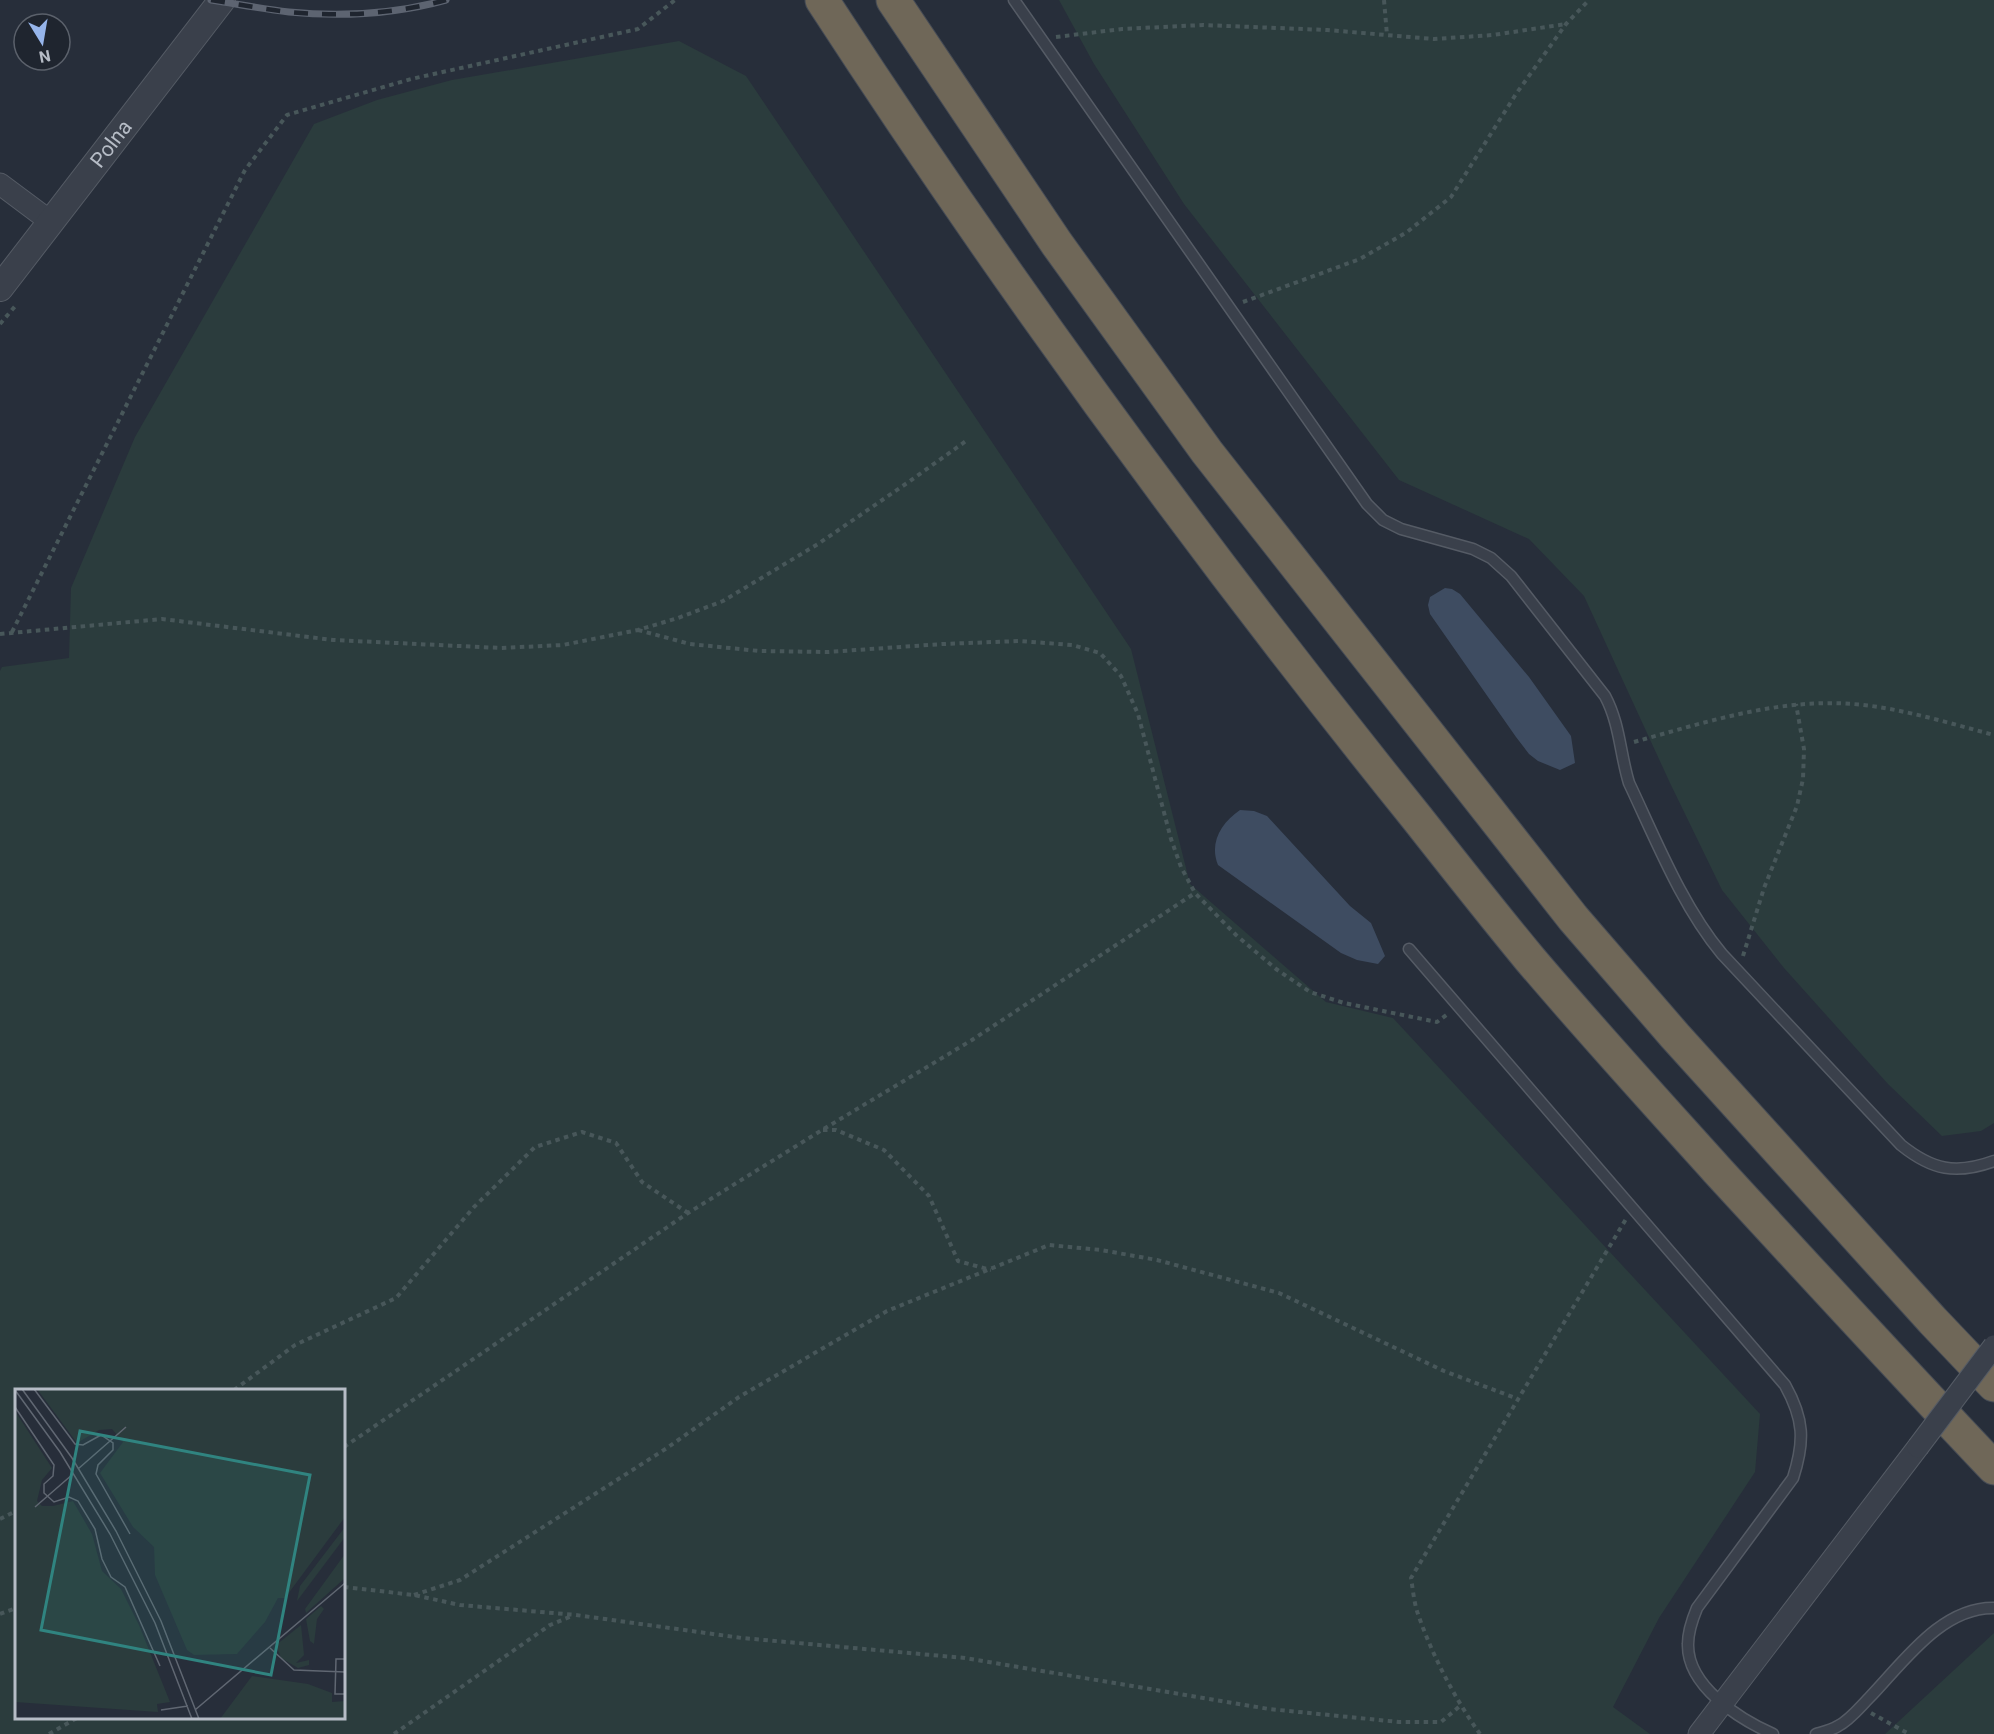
<svg xmlns="http://www.w3.org/2000/svg" width="1994" height="1734" viewBox="0 0 1994 1734" font-family="Roboto,sans-serif">
	<style>
		.green { fill: #2b3c3d; fill-rule: evenodd }
		.water { fill: #3e4c61 }
		.lines { fill: none; stroke-linecap: round; stroke-linejoin: round }
		.service-casing { stroke: #555b65; stroke-width: 13 }
		.minor-casing { stroke: #555b65; stroke-width: 23 }
		.tertiary-casing { stroke: #555b65; stroke-width: 28 }
		.motorway-casing { stroke: #454b55; stroke-width: 35 }
		.path { stroke: #48575a; stroke-width: 4; stroke-dasharray: 4.5 4.5; stroke-linecap: butt }
		.service { stroke: #3a404b; stroke-width: 10 }
		.minor { stroke: #3a404b; stroke-width: 21 }
		.tertiary { stroke: #3a404b; stroke-width: 26 }
		.motorway { stroke: #6f6758; stroke-width: 33 }
		.rail-casing { stroke: #5d6471; stroke-width: 7 }
		.rail { stroke: #1f252f; stroke-width: 4.5; stroke-dasharray: 14; stroke-linecap: butt }
		.minor-bridge-casing { stroke: #555b65; stroke-width: 23; stroke-linecap: butt }
		.minor-bridge { stroke: #3a404b; stroke-width: 21 }
		.labels { text-anchor: middle; dominant-baseline: central; stroke-width: 5; stroke-linejoin: round; paint-order: stroke }
		.street-label { font-size: 21px; fill: #b6bcc6; stroke: #1f252f }
		.inset-road { fill: none; stroke: #606772; stroke-width: 1.5 }
		.view { fill: #308480; fill-opacity: 0.15; stroke: #308480; stroke-width: 3 }
		.inset-edge { fill: none; stroke: #b6bcc6; stroke-width: 3 }
	</style>
	<rect width="100%" height="100%" fill="#272e3a"/>
	<!-- green -->
	<path class="green" d="M1059,0H1994V1123L1981,1131L1942,1136L1888,1084L1784,968L1722,890L1670,783L1584,596L1529,539L1399,480L1184,204L1094,64Z
		M679,41L746,76L1131,649L1190,884L1326,1002L1393,1018L1760,1414L1755,1472L1659,1618L1613,1707L1650,1734H0V671L2,667L69,658L71,588L135,437L314,124L377,100L452,80ZM344,1390V1718H16V1390Z
		M1994,1633V1734H1885Z"/>
	<!-- water -->
	<path class="water" d="M1445,588L1452,589L1460,594L1529,677L1571,736L1575,763L1560,770L1538,761L1529,754L1516,737L1430,614L1428,605L1430,597Z
		M1240,810L1254,811L1267,816L1350,906L1371,923L1385,956L1378,964L1357,960L1341,953L1218,865C1209,843 1221,823 1240,810Z"/>
	<g class="lines">
		<!-- service casing -->
		<g class="service-casing">
			<path id="service" d="M1014,0L1367,504L1383,520L1401,529L1473,549L1491,558L1511,576L1605,696C1620,724 1620,754 1629,783C1656,840 1682,906 1722,954L1901,1145C1932,1170 1956,1175 1994,1161
				M1409,949L1785,1385C1804,1419 1805,1441 1793,1478L1697,1608C1692,1620 1688,1631 1688,1644C1687,1686 1739,1719 1773,1734
				M1816,1734C1823,1732 1832,1730 1838,1726C1850,1720 1860,1707 1869,1698C1903,1663 1941,1607 1994,1608"/>
		</g>
		<!-- minor casing -->
		<g class="minor-casing">
			<path id="minor" d="M0,184L51,222
				M1699,1734L1918,1447"/>
		</g>
		<!-- tertiary casing -->
		<g class="tertiary-casing">
			<g id="tertiary">
				<path id="s1" d="M0,288L222,0"/>
			</g>
		</g>
		<!-- motorway casing -->
		<g class="motorway-casing">
			<path id="motorway" d="M822,0C1006,283 1205,555 1417,818C1454,865 1491,912 1529,958C1590,1030 1654,1100 1717,1170C1809,1270 1901,1370 1994,1468
				M893,0L1057,244L1207,452L1573,918L1675,1036L1933,1321L1994,1385"/>
		</g>
		<!-- path -->
		<path class="path" d="M1384,0L1387,35
			M1056,37L1122,29L1203,25L1327,30L1434,39L1493,35L1566,24
			M1243,302L1360,259L1407,232L1451,197L1516,94L1566,24L1589,0
			M0,324L17,304
			M638,630L690,644L759,651L828,652L943,644L1019,641L1072,645L1100,653L1121,676L1138,714L1171,839L1181,867L1195,893L1236,935L1276,969L1310,992L1344,1003L1437,1022L1449,1013
			M12,632L245,170L287,115L411,79L638,29L675,0
			M0,634L162,619L333,640L501,648L563,645L638,630L678,618L723,601L818,544L910,481L966,441
			M1634,742C1714,720 1793,693 1878,707C1917,713 1956,725 1994,735
			M1743,956L1764,888L1797,806L1803,779L1804,749L1796,704
			M823,1130H836L884,1150L929,1196L958,1261L991,1270
			M234,1390L295,1345L396,1298L474,1207L535,1147L582,1132L616,1143L642,1182L688,1213
			M344,1447L688,1213L822,1130L972,1040L1195,893
			M0,1519L16,1511
			M344,1587L414,1595L460,1605L576,1615L742,1638L965,1658L1269,1709L1399,1722H1441L1460,1706
			M414,1595L460,1580L667,1448L739,1397L887,1311L1049,1245L1101,1250L1157,1260L1279,1293L1444,1371L1518,1399
			M0,1614L16,1608
			M1871,1713L1909,1734
			M49,1734L77,1718
			M394,1734L550,1625L572,1616
			M1480,1734C1455,1699 1432,1655 1418,1614C1414,1603 1413,1590 1411,1578L1626,1219"/>
		<!-- service -->
		<use href="#service" class="service"/>
		<!-- minor -->
		<use href="#minor" class="minor"/>
		<!-- tertiary -->
		<use href="#tertiary" class="tertiary"/>
		<!-- motorway -->
		<use href="#motorway" class="motorway"/>
		<!-- rail casing -->
		<g class="rail-casing">
			<path id="rail" d="M211,0C237,4 263,9 289,12C341,17 395,14 446,0"/>
		</g>
		<!-- rail -->
		<use href="#rail" class="rail"/>
		<!-- minor-bridge casing -->
		<g class="minor-bridge-casing">
			<path id="minor-bridge" d="M1918,1447L1994,1346"/>
		</g>
		<!-- minor-bridge -->
		<use href="#minor-bridge" class="minor-bridge"/>
	</g>
	<g class="labels">
		<!-- street labels -->
		<g class="street-label">
			<text stroke="none"><textPath href="#s1" startOffset="182">Polna</textPath></text>
		</g>
	</g>
	<!-- overview -->
	<g transform="translate(15 1389)">
		<rect width="330" height="330" fill="#272e3a"/>
		<path d="M22,0H330V128L270,209H263L250,233L222,265L179,266L172,261L140,186L139,158L118,138L85,84L108,53L97,40L84,41L62,54ZM0,22L37,79L27,91L22,112L27,117H38L58,112L77,145L87,182L106,200L124,236L155,313L142,315L143,323L0,313ZM330,138V148L282,212L285,197ZM330,165V189L291,224L290,220ZM306,217L309,220L302,230L299,255L295,252L291,230ZM286,236L289,266L281,274L294,271V276L283,279L266,269L261,256ZM237,287L293,295L317,304V313L330,312V330H205Z" fill="#2b3c3d"/>
		<path class="inset-road" d="M7,0L57,69L101,142L146,232L184,330M19,0L60,55L68,56L86,46L98,54V61L83,76L81,85L115,145M0,1L45,63L95,145L140,234L177,330M0,18L39,76L38,87L29,95V104L39,113L54,108L63,112L80,140L87,170L96,188L110,198L145,277M63,80L111,38M20,118L58,85M255,259L279,281L330,283M330,270H321L320,305H330M146,321L173,317M180,321L330,194"/>
		<path class="view" d="M65,42L295,86L256,286L26,241Z"/>
		<rect width="330" height="330" class="inset-edge"/>
	</g>
	<!-- north arrow -->
	<g transform="translate(42 42) rotate(169)"><circle r="28" fill="#1f252f" stroke="#5b616b" stroke-width="1.5"/>
	<path d="M0-4.5L10 22L0 15L-10 22Z" fill="#96b5eb"/>
	<text y="-9" font-size="16" font-weight="bold" text-anchor="middle" fill="#b6bcc6">N</text>
	</g>
</svg>
